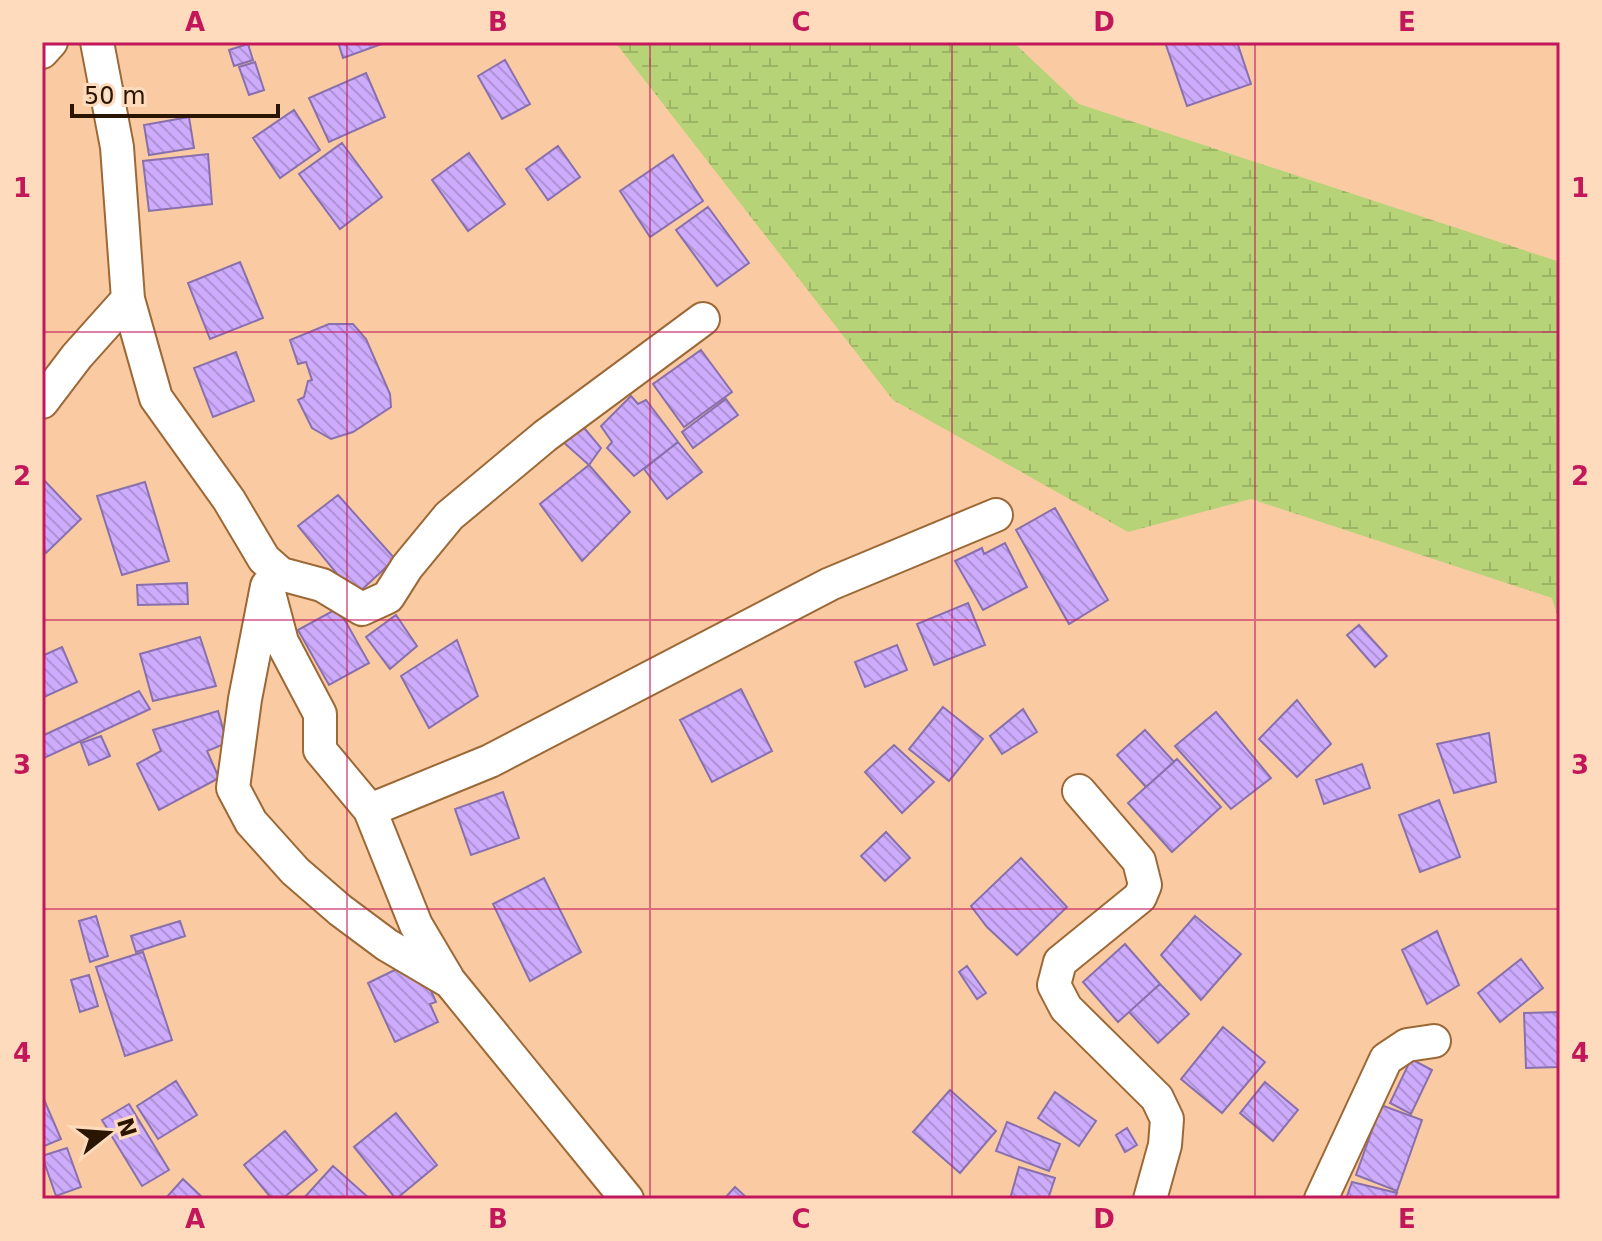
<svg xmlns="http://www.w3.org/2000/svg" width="1602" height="1241" viewBox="0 0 1602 1241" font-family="'DejaVu Sans',sans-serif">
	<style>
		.wetland { fill: url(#wetland-marsh) }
		.building { fill: url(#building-back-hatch); stroke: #8970ad; stroke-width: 2 }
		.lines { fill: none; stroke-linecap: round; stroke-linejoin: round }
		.minor-casing { stroke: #9c6836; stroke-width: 36 }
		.minor { stroke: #fff; stroke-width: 32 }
		.grid { fill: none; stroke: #c2185b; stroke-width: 2; stroke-opacity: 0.55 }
		.neatline { fill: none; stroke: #c2185b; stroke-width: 3 }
		.grid-label { font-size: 26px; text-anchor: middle; font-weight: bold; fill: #c2185b }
	</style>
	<defs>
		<pattern id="wetland-marsh" width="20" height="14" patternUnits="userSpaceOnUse" patternTransform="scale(2)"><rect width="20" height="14" fill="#b7d377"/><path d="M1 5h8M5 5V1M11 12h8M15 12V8" fill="none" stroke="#9eb465"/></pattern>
		<pattern id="building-back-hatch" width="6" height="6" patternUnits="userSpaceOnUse" patternTransform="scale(2)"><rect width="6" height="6" fill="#cdabfd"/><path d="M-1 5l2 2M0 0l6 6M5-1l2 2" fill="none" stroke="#b092d7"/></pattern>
	</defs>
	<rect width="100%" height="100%" fill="#facba2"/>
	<!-- wetland -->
	<path class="wetland" d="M615,42H1013L1079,104L1560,262V626L1552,598L1251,499L1128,532L893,400Z"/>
	<!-- building -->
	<path class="building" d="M338,42H387L343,58Z
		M1165,42H1237L1251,84L1187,106Z
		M248,44L253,60L234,66L229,50Z
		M505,60L530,104L502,119L478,76Z
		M255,62L264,90L249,95L239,67Z
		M366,73L385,117L329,142L309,98Z
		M294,110L320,150L280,178L253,138Z
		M189,117L194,148L149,155L144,125Z
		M342,143L382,197L340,229L299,174Z
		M558,146L580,177L548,200L526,169Z
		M469,153L505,204L468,231L432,180Z
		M208,154L212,204L149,211L143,161Z
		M673,155L703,201L650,237L620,191Z
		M708,207L749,263L717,286L676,230Z
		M240,262L263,318L210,339L188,283Z
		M329,324H353L366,339L390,394L391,407L353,432L331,439L312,428L298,400L304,397L308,381L312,380L306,362L298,364L290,340Z
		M701,350L732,392L684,427L653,384Z
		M236,352L254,401L213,417L194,368Z
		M631,396L638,404L646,400L678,442L634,476L607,448L612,442L601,426Z
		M726,399L738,415L693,448L682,432Z
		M580,423L601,448L589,465L562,441Z
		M678,442L702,472L667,499L644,469Z
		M589,465L630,512L582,561L540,504Z
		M42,478L81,519L46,553L42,548Z
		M145,482L169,561L122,575L97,496Z
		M338,495L395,559L355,596L298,526Z
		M1055,508L1108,600L1069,624L1016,530Z
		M1005,543L1027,587L983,610L955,561L982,548L984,554Z
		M187,583L188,604L138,605L137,585Z
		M968,603L985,645L934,665L917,624Z
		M338,608L369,663L329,685L298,630Z
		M396,615L417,646L390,669L366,637Z
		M1359,625L1387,656L1375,667L1347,635Z
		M200,637L216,686L153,701L140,654Z
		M457,640L478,696L429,728L401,676Z
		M897,645L907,670L865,687L855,662Z
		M62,647L77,682L42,698V656Z
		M741,689L772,751L712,782L680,720Z
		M139,691L150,709L42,759V736Z
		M1297,700L1331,744L1297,777L1259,739Z
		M943,707L983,739L949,781L909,749Z
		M1023,709L1037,732L1002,754L990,736Z
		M218,711L227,743L207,751L219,778L159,810L137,764L161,751L153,730Z
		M1216,712L1271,778L1231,809L1175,746Z
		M1145,730L1174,762L1146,787L1117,755Z
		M1489,733L1496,782L1454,793L1437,744Z
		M101,736L110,756L89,765L81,743Z
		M894,745L934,782L902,813L865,772Z
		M1177,759L1221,807L1172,852L1128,803Z
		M1362,764L1370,788L1324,804L1316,780Z
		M503,792L519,838L471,855L455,809Z
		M1439,800L1460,857L1420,872L1399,815Z
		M886,832L910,858L885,881L861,856Z
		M1021,858L1067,907L1017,955L987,927L971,906Z
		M544,878L581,952L530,981L493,904Z
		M96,916L108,956L90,962L79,921Z
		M1195,916L1241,954L1201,1000L1161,955Z
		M180,921L185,936L136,952L131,936Z
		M1437,931L1459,985L1427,1004L1402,950Z
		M1125,944L1160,984L1118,1022L1083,982Z
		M143,952L172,1040L125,1056L96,967Z
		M1521,959L1543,988L1500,1022L1478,993Z
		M409,963L425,977L436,1002L430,1004L438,1022L395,1042L368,983Z
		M967,966L986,993L977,999L959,972Z
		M89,975L98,1006L80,1012L71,980Z
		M1160,984L1189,1014L1158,1043L1129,1012Z
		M1560,1012V1067L1526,1068L1524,1013Z
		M1223,1027L1265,1062L1222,1113L1181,1079Z
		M1411,1059L1432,1070L1411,1114L1390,1103Z
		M176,1081L197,1115L158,1139L137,1106Z
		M1265,1082L1298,1110L1273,1141L1240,1113Z
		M950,1090L996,1131L960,1173L913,1132Z
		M1055,1092L1096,1121L1079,1146L1038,1118Z
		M42,1095L61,1139L42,1147Z
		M129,1104L169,1170L142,1186L102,1120Z
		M1381,1105L1422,1120L1397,1191L1356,1175Z
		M396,1113L437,1165L396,1199L354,1147Z
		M1007,1122L1060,1144L1049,1171L996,1151Z
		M1127,1128L1137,1145L1125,1152L1116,1135Z
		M285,1131L317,1170L282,1199H272L244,1165Z
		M67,1148L81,1187L56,1196L42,1156Z
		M333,1166L370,1199H303Z
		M1019,1167L1055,1178L1048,1199H1010Z
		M183,1179L204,1199H165Z
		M1352,1182L1397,1193L1394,1199H1346Z
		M735,1187L748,1199H724Z"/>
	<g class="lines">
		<!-- minor casing -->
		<g class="minor-casing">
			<path id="minor" d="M97,42L117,147L128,299L156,398L229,500L264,559L281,574L267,586L245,699L233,788L251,822L295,871L340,910L387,945L450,982L627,1199
				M42,52L51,42
				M42,402L77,356L128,299
				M281,574L322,585L362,609L388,597L407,567L449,516L545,436L703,319
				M269,593L282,642L320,714V750L370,810L416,925L448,979
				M1079,791L1139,861L1145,885L1140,897L1060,962L1054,985L1066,1008L1157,1098L1167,1119L1165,1145L1150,1199
				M370,810L490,761L830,584L996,515
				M1321,1199L1386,1059L1407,1045L1434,1041"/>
		</g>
		<!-- minor -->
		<use href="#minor" class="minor"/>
	</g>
	<!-- grid -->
	<path class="grid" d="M347,42V1199M650,42V1199M952,42V1199M1255,42V1199M42,332H1560M42,620H1560M42,909H1560"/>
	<!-- border -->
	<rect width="1602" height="1241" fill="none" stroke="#fedbbc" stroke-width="88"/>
	<!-- north arrow -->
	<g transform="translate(108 1133) rotate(73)" stroke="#fedbbc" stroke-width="6" paint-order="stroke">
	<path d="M0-6L14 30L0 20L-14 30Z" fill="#2a1501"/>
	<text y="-12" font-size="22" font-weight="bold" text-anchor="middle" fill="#2a1501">N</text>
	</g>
	<!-- scale -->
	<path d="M72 104v12h206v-12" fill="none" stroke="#2a1501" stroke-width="4"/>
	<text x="84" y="104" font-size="24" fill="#2a1501" stroke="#fedbbc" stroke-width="6" paint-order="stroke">50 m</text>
	<rect x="44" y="44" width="1514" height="1153" class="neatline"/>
	<g class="grid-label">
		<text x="195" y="31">A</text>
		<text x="498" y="31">B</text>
		<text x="801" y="31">C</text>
		<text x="1104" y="31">D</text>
		<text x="1407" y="31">E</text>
		<text x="22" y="197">1</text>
		<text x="1580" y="197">1</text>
		<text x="22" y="485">2</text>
		<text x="1580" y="485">2</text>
		<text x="22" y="774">3</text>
		<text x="1580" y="774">3</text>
		<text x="22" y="1062">4</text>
		<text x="1580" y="1062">4</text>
		<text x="195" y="1228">A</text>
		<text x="498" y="1228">B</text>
		<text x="801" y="1228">C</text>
		<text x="1104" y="1228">D</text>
		<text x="1407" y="1228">E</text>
	</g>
</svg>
